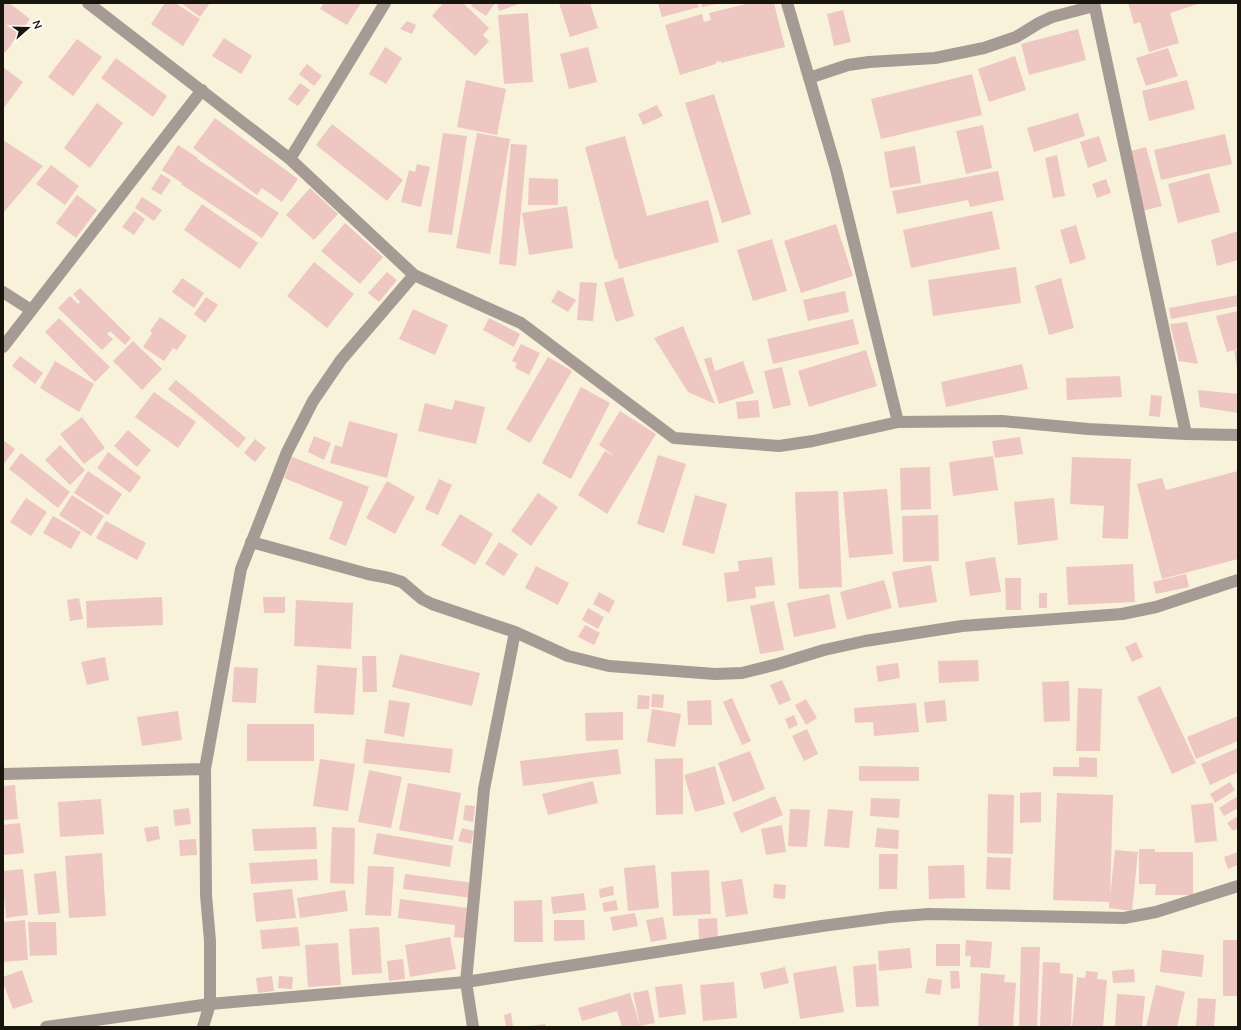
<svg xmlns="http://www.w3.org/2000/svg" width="1241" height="1030" viewBox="0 0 1241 1030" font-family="Mulish,sans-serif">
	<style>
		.building { fill: #eec7c3 }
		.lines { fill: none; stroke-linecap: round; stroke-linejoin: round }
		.street { stroke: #a59b94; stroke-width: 12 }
	</style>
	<rect width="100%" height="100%" fill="#f7f2d9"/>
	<!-- building -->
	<path class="building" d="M5,3H9L30,19L5,53L3,51V6Z
		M165,3H175L200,19L183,46L151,24Z
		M181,3H210L200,17Z
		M324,3H361L347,25L320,9Z
		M443,3H448L449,5L451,3H463L489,28L483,35L489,41L475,56L432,16Z
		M473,3H495L486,16L471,6Z
		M497,3H522L499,11Z
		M559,3H590L598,28L570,37Z
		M658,3H697L699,7L662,17Z
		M701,3H717V4L702,7Z
		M750,3H774L785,47L721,63V61L716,62V64L680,75L665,25L702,14L704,22L711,20L709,13Z
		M1128,3H1201L1170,13L1179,43L1149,52L1140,22L1134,24Z
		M843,10L851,42L834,46L827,14Z
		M528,13L533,82L504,84L498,15Z
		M407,21L416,25L412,34L400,29Z
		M1078,29L1086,60L1029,75L1021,44Z
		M224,38L252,56L241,74L212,56Z
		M77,39L102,57L73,96L48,77Z
		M385,47L402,58L386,84L369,74Z
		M588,47L597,82L569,89L560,54Z
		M1168,48L1178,76L1146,86L1136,58Z
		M1015,56L1026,90L989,102L978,69Z
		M116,58L167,96L153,117L101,78Z
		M307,64L322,76L314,86L299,74Z
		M3,67L23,82L3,109Z
		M972,74L982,115L881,139L871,99Z
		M466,80L506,89L497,135L457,127Z
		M1187,80L1195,109L1149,121L1142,91Z
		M300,83L310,90L298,106L288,99Z
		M714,94L751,214L722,223L685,103Z
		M97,103L123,123L90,168L64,148Z
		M657,105L663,116L643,125L638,114Z
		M1078,113L1085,136L1034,152L1027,128Z
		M215,118L298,179L282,202L262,188L257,195L193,148Z
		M332,124L403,180L387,201L316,145Z
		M983,125L992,168L966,174L956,131Z
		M443,133L467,136L452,235L428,232Z
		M477,133L510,139L490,254L456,248Z
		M1225,134L1232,164L1161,180L1154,150Z
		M625,136L647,216L708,200L719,242L619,269L617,260H615L585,147Z
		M1099,136L1107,161L1088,168L1080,142Z
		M3,140L43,166L3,213Z
		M511,144L527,145L516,266L499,264Z
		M178,145L198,158L197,159L279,213L262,238L181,184L182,183L162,170Z
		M915,146L921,183L890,188L884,152Z
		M1146,147L1162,206L1142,211L1127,152Z
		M1057,155L1065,196L1053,198L1045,158Z
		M417,164L430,167L421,207L401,202L409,170L415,172Z
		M51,165L79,186L65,205L36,184Z
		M998,171L1004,200L970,207L968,200L897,214L892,191Z
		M1209,173L1220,212L1178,223L1168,184Z
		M161,174L171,180L161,195L151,189Z
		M529,178L558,179V205H528Z
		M1106,179L1111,193L1097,198L1092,184Z
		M310,188L338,214L314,240L286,215Z
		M77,195L97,210L76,238L56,223Z
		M142,197L162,210L154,221L135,208Z
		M202,204L258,243L240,269L184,230Z
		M567,206L573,248L529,255L522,213Z
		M134,211L145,219L134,235L122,227Z
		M992,211L1000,249L911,268L903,230Z
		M345,223L383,257L360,284L321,251Z
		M836,224L853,276L801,293L784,241Z
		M1076,225L1086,259L1070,264L1060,230Z
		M1238,231V260L1217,266L1211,240Z
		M772,239L787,291L753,301L737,250Z
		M314,262L354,294L327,328L287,296Z
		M1016,267L1021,303L933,316L928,280Z
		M387,272L397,280L379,302L368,293Z
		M623,277L634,316L616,322L604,283Z
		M182,278L204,293L194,308L172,292Z
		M1061,278L1074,328L1049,335L1035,286Z
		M580,282L597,283L593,321L577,320Z
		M80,288L131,338L125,345L110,331L107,334L113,339L102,350L58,308L70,296L78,304L80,302L73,294Z
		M558,290L576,300L568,312L551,302Z
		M845,291L849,312L808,321L803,300Z
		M1238,295V306L1171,319L1169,308Z
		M206,297L218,305L205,323L194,314Z
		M413,309L448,325L435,355L399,339Z
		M1238,311V349L1234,350L1238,351L1237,368L1234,350L1227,352L1216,316Z
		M160,317L187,336L177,350L173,348L164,361L143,347L152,333L150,331Z
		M59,318L110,367L95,382L45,332Z
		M489,318L520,334L514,347L483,330Z
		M853,319L859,344L773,364L767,339Z
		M1187,322L1198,364L1179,361L1170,324Z
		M683,326L715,404L688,392L654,338Z
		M133,341L162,369L142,390L113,361Z
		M521,344L540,353L529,375L515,368L517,363L512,361Z
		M866,350L877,386L809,407L798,371Z
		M20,356L43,373L35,384L12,366Z
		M548,357L572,371L530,443L506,429Z
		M711,357L715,371L743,361L754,393L719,404L704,359Z
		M55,361L94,384L79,412L40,388Z
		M1022,364L1028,389L946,407L941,382Z
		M782,367L791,405L773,409L764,371Z
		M1120,376L1122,397L1067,400L1066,378Z
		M176,380L246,438L238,448L168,389Z
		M581,387L610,403L571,479L542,463Z
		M1198,390L1238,394V413L1200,407Z
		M154,392L196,422L178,448L135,417Z
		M1151,395L1162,396L1160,417L1149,416Z
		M455,400L485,407L476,444L418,431L425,403L452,410Z
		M758,400L760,417L738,419L736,402Z
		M620,411L656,434L607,514L578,495L605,451L612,455V454L599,445Z
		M82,417L105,448L84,464L60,434Z
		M349,421L398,434L387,478L330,463L335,445L342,447Z
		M128,430L151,450L137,467L114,446Z
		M314,436L331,443L324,460L308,452Z
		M1020,437L1023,454L995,458L992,441Z
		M255,439L266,448L255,462L244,453Z
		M3,440L15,449L3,465Z
		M60,445L85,470L70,485L45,460Z
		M108,452L141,477L130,493L97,468Z
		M21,453L70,492L58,508L9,469Z
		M658,455L686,464L664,533L637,524Z
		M993,456L998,490L953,496L949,462Z
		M292,457L369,487L346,546L329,539L343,502L284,478Z
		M1072,457L1131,459L1128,539L1102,538L1104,506L1070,504Z
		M930,467L931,509L901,510L900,468Z
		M88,471L122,494L108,515L74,493Z
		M1238,471V559L1162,579L1137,484L1162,478L1166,490Z
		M439,479L452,485L438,515L425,509Z
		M387,481L415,497L395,534L366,518Z
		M887,489L893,554L849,558L843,492Z
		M838,491L842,587L799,589L795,492Z
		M538,493L558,507L531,546L511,531Z
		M72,495L104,516L91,536L59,515Z
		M695,495L727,504L714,554L682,545Z
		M26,498L47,512L31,536L10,522Z
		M1054,498L1058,540L1018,545L1014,502Z
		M460,514L493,534L475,565L441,545Z
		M938,515L939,561L903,562L902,516Z
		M53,516L81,532L71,549L43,533Z
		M106,521L146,543L137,560L96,538Z
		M499,542L518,554L504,576L485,564Z
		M772,557L775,585L755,587L756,598L727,602L724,573L739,571L738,561Z
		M995,557L1001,592L970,596L965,562Z
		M1133,564L1135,602L1068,605L1066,567Z
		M931,565L937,602L899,608L892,572Z
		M536,566L569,583L558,605L525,588Z
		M1186,574L1189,587L1156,594L1153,582Z
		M1005,578H1021V610H1006Z
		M884,580L892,608L847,620L840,592Z
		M599,592L615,601L609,613L593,604Z
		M1039,593H1047V608H1039Z
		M829,594L836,628L794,637L787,603Z
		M162,597L163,625L87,628L86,601Z
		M263,597H285V613H264Z
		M79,598L83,619L70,621L67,600Z
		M296,600L353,603L351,649L294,646Z
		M774,601L784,650L760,654L750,606Z
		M588,608L604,617L598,629L582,620Z
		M585,625L600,633L594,645L578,637Z
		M1136,642L1143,657L1132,662L1125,647Z
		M400,654L480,673L472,706L392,687Z
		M362,656H376L377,692H363Z
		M105,657L109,680L87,685L81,662Z
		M978,660L979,681L939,683L938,661Z
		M898,663L900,678L878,682L876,666Z
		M317,665L357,668L354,715L314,713Z
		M234,667L258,668L256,703L232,702Z
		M782,680L791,700L779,705L770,685Z
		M1069,681L1070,721L1044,722L1042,682Z
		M1160,686L1196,763L1172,774L1137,697Z
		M1078,688L1102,689L1100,751H1076Z
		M652,694L664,695L663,708L651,707Z
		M638,695L650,696L649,709H637Z
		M732,698L751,741L742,745L723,702Z
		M806,699L817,718L806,725L795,705Z
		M389,700L410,703L404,737L384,733Z
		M711,700L712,725H688L687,701Z
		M945,700L947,721L926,723L924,702Z
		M916,703L919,732L874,736L873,722L855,723L854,708Z
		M652,709L681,714L675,747L647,742Z
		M178,711L182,740L142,746L137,717Z
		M623,712V740L586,741L585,713Z
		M794,715L798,725L789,729L785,719Z
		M1238,716V741L1196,759L1187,737Z
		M247,724H314V761H247Z
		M807,729L818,754L804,761L792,736Z
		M366,739L453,749L450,773L363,763Z
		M1238,748V772L1210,785L1201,764Z
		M618,749L621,774L523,786L520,761Z
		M750,751L765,789L733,802L718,763Z
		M1079,757L1097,758V777L1053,776V767H1079Z
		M683,758V814L656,815L655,759Z
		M320,759L355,764L348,811L313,806Z
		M715,766L725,804L695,812L684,775Z
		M859,766L919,767V781H859Z
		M369,770L402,777L391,828L358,822Z
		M593,781L598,803L548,815L542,794Z
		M1230,782L1235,790L1215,803L1210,794Z
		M408,783L461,793L453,840L399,830Z
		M15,785L18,819L3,820V786Z
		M1041,792V822L1020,823V793Z
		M1057,793L1113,795L1110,897L1115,850L1138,852L1132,911L1109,908V902L1053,900Z
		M988,794L1014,795L1013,854L987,853Z
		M775,796L783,815L741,833L733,813Z
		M1238,796V808L1224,816L1219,808Z
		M871,798L900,799L899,818L870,816Z
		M101,799L104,834L60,837L58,802Z
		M1213,803L1217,841L1195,843L1191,805Z
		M465,805L475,806L473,822L463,820Z
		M189,808L191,824L175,826L173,810Z
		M790,809L810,810L807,847L788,846Z
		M828,809L853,811L849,848L824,846Z
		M1238,816V828L1233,831L1227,823Z
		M20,823L24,853L3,855V825Z
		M782,825L786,852L766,855L761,829Z
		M158,826L160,839L147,842L144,828Z
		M316,827L317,849L254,851L252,829Z
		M332,827L355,828L354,884L330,883Z
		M462,828L474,831L471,844L458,841Z
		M877,828L899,830L898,849L875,847Z
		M377,833L453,846L450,867L373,854Z
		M196,839L197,855L180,856L179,840Z
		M1139,849H1155V852H1193V895H1155L1156,884H1139Z
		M1238,852V865L1228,869L1224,857Z
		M102,853L106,916L69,918L65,856Z
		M879,854H898L897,889H879Z
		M987,857L1011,858L1010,890L986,889Z
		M317,859L318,880L251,884L249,863Z
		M655,865L659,908L628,911L624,868Z
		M964,865L965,898L929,899L928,866Z
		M368,866L394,867L391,916L365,915Z
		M23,869L28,915L6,918L3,886V871Z
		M709,870L711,914L673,916L671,872Z
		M56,871L60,913L38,915L34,874Z
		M405,874L474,883L472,898L403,889Z
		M742,879L748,914L726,917L721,882Z
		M774,884L786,885L785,899L773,898Z
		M613,886L614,895L600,898L599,889Z
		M292,889L296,918L256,922L253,893Z
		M345,890L348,911L300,918L297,898Z
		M584,893L586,910L553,914L551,897Z
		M400,899L475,909L472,939L454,937L455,925L398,918Z
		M542,900L543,942H514V901Z
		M616,900L618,910L604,912L602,903Z
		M635,913L638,926L613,931L610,917Z
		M663,917L667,939L651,942L646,920Z
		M717,918L718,937L699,939L698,919Z
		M25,920L28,960L3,962V922Z
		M554,920H584L585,940L554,941Z
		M28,922H56L57,955L30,956Z
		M298,927L300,946L262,949L260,930Z
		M379,927L382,973L352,975L349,929Z
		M450,937L456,969L410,977L405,945Z
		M966,940L992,942L990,968L970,967L971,956H965Z
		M1223,940H1238V996H1223Z
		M338,943L341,985L308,987L305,945Z
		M936,944H960V966H936Z
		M1021,947H1040L1037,1027H1019Z
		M910,948L912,968L879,971L878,951Z
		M1162,950L1204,955L1202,977L1160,972Z
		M403,959L405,979L389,981L387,961Z
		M1043,962L1060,963V973L1073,974L1071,1027H1040Z
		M876,964L879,1006L856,1007L853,966Z
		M836,966L844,1012L800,1019L793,973Z
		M785,967L789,983L764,989L760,973Z
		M1134,969L1135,982L1113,983L1112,971Z
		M22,970L33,1002L13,1009L3,983V977Z
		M950,971H959L960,988L951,989Z
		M1086,971L1098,972L1097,979L1107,980L1103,1027H1072L1077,977L1085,978Z
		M981,973L1005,975L1004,982L1016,983L1013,1027H978Z
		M272,976L274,991L258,993L256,978Z
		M279,976L293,977L292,989L278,988Z
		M928,978L942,980L940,995L925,993Z
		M734,982L737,1018L703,1021L700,985Z
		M682,984L686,1014L659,1018L655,987Z
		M1156,985L1185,992L1177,1027H1146Z
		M648,990L655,1023L640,1026L633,993Z
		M630,993L640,1026L622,1027L617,1011L582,1021L578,1008Z
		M1117,994L1145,996L1142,1027H1115Z
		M1198,998L1216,999L1214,1027H1196Z
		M511,1013L513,1027H506L504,1015Z
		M545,1024L546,1027H530V1026Z"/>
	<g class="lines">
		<!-- street -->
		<path class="street" d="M88,3L290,159L414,275L521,323L674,438L779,446L813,441L898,422L1002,421L1088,429L1186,434L1238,435
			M787,3L836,169L898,422
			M1094,3L1186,434
			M809,78L848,65L869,62L935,58L984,48L1016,37L1039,23L1052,17L1094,6
			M290,159L385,3
			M3,292L31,310
			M3,347L202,90
			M251,542L368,574L389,578L402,582L422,599L432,604L515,632L568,656L609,666L715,674L742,673L778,664L824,650L865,641L962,626L1122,614L1156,607L1238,580
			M3,774L205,769
			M46,1027L210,1004L466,982L822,926L890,917L929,914L1124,918L1156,912L1238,886
			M203,1027L210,1004V941L206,895L205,769L241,569L287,452L313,401L341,360L414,275
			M473,1027L466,982L484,789L515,632"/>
	</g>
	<!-- border -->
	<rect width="1241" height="1030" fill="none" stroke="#17150c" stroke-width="8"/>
	<!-- north arrow -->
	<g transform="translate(28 28) rotate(70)" stroke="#ffffff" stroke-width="3" paint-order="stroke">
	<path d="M0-3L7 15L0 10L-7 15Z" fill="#17150c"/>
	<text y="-6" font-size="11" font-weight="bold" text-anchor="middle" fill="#17150c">N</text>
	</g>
</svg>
